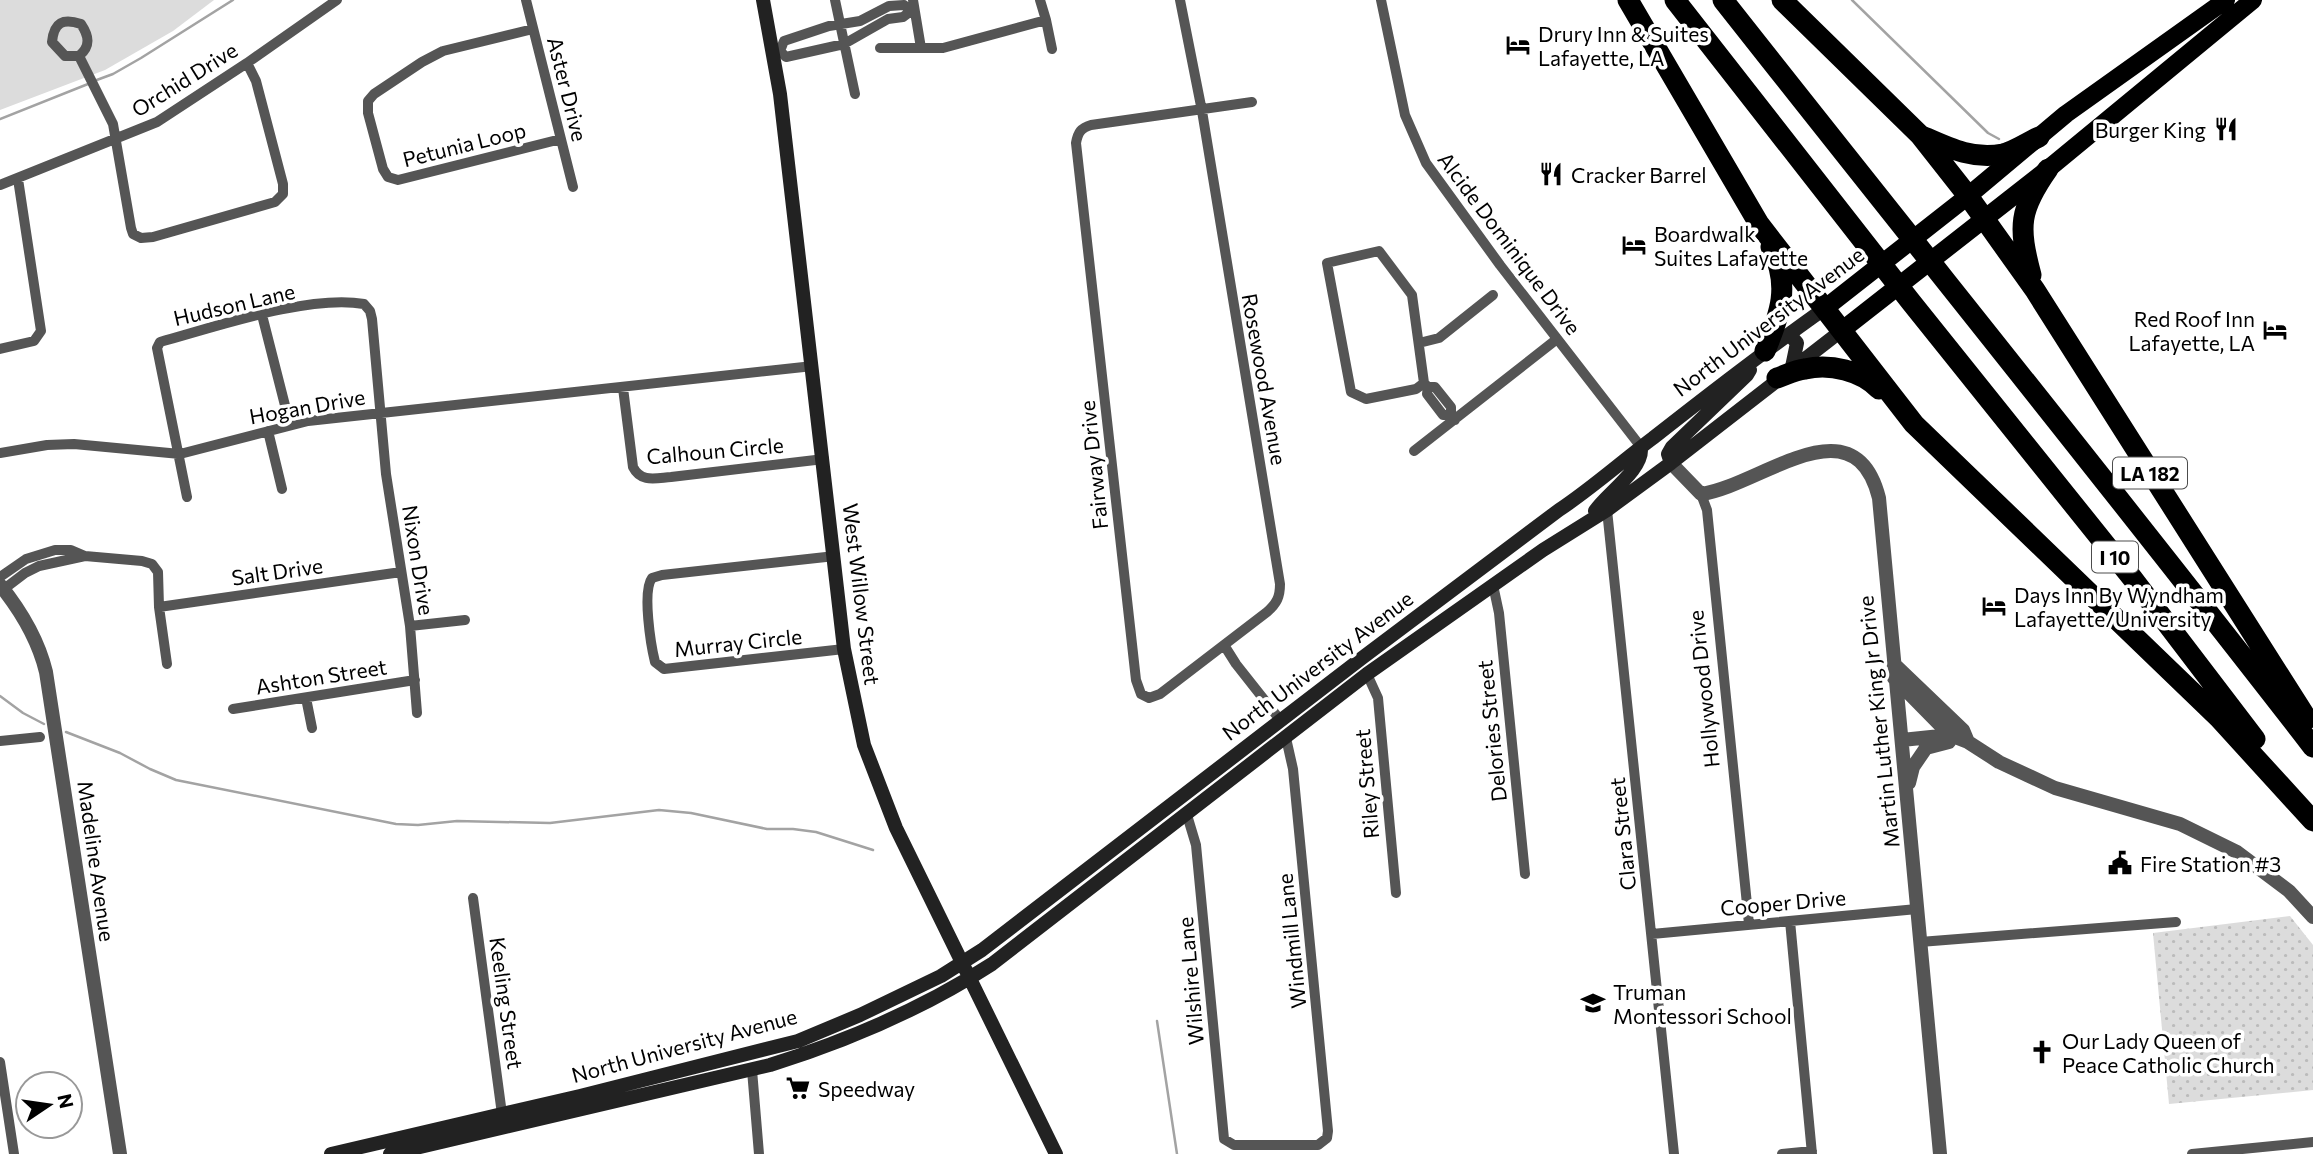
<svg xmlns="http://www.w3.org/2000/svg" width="2313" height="1154" viewBox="0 0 2313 1154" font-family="Commissioner,sans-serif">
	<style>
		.grass { fill: url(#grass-dots) }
		.green { fill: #dcdcdc }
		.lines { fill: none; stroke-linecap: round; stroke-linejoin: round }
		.stream { stroke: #a3a3a3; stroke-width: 2.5 }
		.minor { stroke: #555; stroke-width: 10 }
		.tertiary { stroke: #555; stroke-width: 14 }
		.secondary { stroke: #222; stroke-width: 14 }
		.primary { stroke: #000; stroke-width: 18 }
		.motorway { stroke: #000; stroke-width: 21 }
		.labels { text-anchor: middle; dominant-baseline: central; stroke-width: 7; stroke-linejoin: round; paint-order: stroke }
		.shield { fill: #fff; stroke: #4c4c4c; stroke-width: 2 }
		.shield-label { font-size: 19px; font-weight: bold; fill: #000 }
		.poi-label { font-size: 21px; fill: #000; stroke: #fff; text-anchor: start }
		.street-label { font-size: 21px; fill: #000; stroke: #fff }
	</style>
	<defs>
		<pattern id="grass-dots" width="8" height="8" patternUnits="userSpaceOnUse" patternTransform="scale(1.75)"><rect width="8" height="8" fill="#dcdcdc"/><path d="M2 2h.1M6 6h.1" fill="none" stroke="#bbb" stroke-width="1.8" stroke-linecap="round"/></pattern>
	</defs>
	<rect width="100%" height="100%" fill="#fff"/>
	<!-- grass -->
	<path class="grass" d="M2290,916L2313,945V1090L2169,1104L2153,933Z"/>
	<!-- green -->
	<path class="green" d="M0,0H214L173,31L105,70L0,110Z"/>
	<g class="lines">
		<!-- stream -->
		<path class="stream" d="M1852,0L1988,133L1999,139
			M94,81L113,74L141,58L233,0
			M0,119L88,84
			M0,696L23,713L44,724
			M66,732L120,753L150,769L176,780L396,824L418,825L457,821L550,823L659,810L691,813L767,829H793L816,832L873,850
			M1157,1021L1177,1154"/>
		<!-- minor -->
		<path class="minor" d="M526,0L573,187
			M835,0L855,94
			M913,0L921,48H943L1046,20L1052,49
			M1040,0L1046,20
			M1180,0L1202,111L1280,584C1280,597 1277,603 1267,612L1160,694L1149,698L1141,694L1136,680L1076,143C1078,132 1081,128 1091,125L1252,102
			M1381,0L1405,115L1426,163L1500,265L1641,447
			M904,5L911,11L903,17L888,19L844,44L786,57L780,51L784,41L829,26L860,21L889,6Z
			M533,29L443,51L422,62L374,94L368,101V113L383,169L388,177L398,180L561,139
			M880,48H921
			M79,56H65L52,42C54,22 63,18 81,24C89,36 91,46 79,56L113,124L131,228L133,234L141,238L153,237L275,202L283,194V184L256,81L247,63
			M0,185L157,122L247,63L337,0
			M262,315L290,425
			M1419,343L1439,338L1493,295
			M0,349L34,341L41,331L18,179
			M1424,383L1416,389L1366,399L1351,392L1327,263L1379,251L1412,295L1424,383L1428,387
			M623,388L633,467C641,483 656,478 671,477L824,459
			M1451,415H1443L1427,394L1428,387H1435L1451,407V415L1455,420
			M268,431L282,489
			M1414,451L1557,339
			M0,453L47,445L74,444L180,454L308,421L813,366
			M1701,494L1707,510L1749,924
			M187,497L157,348L160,342C215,327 310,294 364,304L370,311L372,319L386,474L410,626L417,713
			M1607,510L1674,1154
			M835,556L662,575L652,578C642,591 651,646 655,662L664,669L844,649
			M0,577L26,559L55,550H71L85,556L142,561L152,564L158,572L159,607L167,664
			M1493,585L1499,613L1525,874
			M4,589L25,573L39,566L85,556
			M159,607L401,572
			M410,626L465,620
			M1224,645L1236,664L1281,721
			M1367,674L1378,698L1396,893
			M306,698L312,728
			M233,709L415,680
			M0,741L40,737
			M1187,815L1196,845L1224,1139L1234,1145H1318L1327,1138L1328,1131L1293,769L1286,738
			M473,898L502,1114
			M1790,921L1812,1154
			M1652,934L1917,909
			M1920,942L2176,922
			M0,1062L14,1154
			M752,1070L759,1154
			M1782,1154L1812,1151
			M2192,1154L2313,1142"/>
		<!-- tertiary -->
		<path class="tertiary" d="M1671,463L1701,494C1760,486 1854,399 1879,498L1940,1154
			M0,585C21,611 38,639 46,672L120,1154
			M1893,663L1963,730L1968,742
			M1894,678L1950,735
			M1902,740L1950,735L1968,742L1999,762L2055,788L2180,824L2237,852L2289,891L2313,917
			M1909,783L1913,767L1926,748L1949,742"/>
		<!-- secondary -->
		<path class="secondary" d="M763,0L780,94L844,649L864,745L896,828L1056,1154
			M1789,334L1797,343L1792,367
			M1671,463L1668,454L1672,447L1747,375L1750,370
			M1595,511C1607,493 1643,470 1641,448
			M331,1154L580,1096L798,1041L860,1015L941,976L982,950L1362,658L1559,510C1592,488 1621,462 1653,438C1709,394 1766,350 1824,309
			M390,1154L770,1065C847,1041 924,1008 992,964L1367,674L1543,550L1607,510L1671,463L1841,331"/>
		<!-- primary -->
		<path class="primary" d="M1824,309L1968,196L2066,114L2226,0
			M1841,331L2048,169L2253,0"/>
		<!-- motorway -->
		<path class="motorway" d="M1628,0L1759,224L1914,424L2219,718L2313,821
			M1675,0L1911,302L2133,579L2255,739
			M1723,0C1919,249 2119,496 2313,747
			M1782,0L1920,135L1968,196L2035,290L2307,719
			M1922,136C1949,148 1973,160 2003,154C2015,151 2028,142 2039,137
			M2031,275C2018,226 2019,210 2048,169
			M1765,351C1780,314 1791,285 1771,247
			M1777,378C1786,375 1795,370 1805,369C1830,363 1862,371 1879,389"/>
	</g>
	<!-- icons -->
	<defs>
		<g id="hotel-bare" transform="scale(1.89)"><path d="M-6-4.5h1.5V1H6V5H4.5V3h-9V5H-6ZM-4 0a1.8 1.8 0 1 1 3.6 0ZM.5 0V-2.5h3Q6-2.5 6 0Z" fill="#000" stroke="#fff" stroke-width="2.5" paint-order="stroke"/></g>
		<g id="restaurant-bare" transform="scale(1.89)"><path d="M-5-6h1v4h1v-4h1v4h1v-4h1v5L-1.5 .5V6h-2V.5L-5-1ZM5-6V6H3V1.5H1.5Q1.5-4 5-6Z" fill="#000" stroke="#fff" stroke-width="2.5" paint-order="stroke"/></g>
		<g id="civic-bare" transform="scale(1.89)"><path d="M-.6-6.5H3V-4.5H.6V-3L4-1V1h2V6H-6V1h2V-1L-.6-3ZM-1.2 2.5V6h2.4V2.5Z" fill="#000" stroke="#fff" stroke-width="2.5" paint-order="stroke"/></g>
		<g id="school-bare" transform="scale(1.89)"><path d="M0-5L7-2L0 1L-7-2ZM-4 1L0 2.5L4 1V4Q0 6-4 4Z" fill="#000" stroke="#fff" stroke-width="2.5" paint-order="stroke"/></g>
		<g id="church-bare" transform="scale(1.89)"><path d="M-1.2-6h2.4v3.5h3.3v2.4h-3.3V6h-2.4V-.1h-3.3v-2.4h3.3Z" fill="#000" stroke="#fff" stroke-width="2.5" paint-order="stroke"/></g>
		<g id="supermarket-bare" transform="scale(1.89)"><path d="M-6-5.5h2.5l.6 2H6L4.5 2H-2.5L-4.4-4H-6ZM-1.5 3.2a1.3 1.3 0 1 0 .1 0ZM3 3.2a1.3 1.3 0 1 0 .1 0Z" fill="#000" stroke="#fff" stroke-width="2.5" paint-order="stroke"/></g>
	</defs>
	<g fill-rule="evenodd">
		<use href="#hotel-bare" x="1518" y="45"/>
		<use href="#restaurant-bare" x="2226" y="129"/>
		<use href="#restaurant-bare" x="1551" y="174"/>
		<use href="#hotel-bare" x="1634" y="245"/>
		<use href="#hotel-bare" x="2275" y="330"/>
		<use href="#hotel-bare" x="1994" y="606"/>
		<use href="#civic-bare" x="2120" y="863"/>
		<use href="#school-bare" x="1593" y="1003"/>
		<use href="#church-bare" x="2042" y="1052"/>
		<use href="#supermarket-bare" x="798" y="1088"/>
	</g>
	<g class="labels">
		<!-- shield labels -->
		<g class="shield">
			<rect x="2113" y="457.5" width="74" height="31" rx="5"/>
			<rect x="2092" y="541.5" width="46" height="31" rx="5"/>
		</g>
		<g class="shield-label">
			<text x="2150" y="473">LA 182</text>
			<text x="2115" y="557">I 10</text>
		</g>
		<!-- poi labels -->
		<g class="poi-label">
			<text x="1538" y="33">Drury Inn &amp; Suites<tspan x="1538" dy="24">Lafayette, LA</tspan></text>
			<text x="2206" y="129" text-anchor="end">Burger King</text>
			<text x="1571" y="174">Cracker Barrel</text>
			<text x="1654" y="233">Boardwalk<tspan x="1654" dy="24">Suites Lafayette</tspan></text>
			<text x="2255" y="318" text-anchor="end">Red Roof Inn<tspan x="2255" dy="24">Lafayette, LA</tspan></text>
			<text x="2014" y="594">Days Inn By Wyndham<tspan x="2014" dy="24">Lafayette/University</tspan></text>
			<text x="2140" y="863">Fire Station #3</text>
			<text x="1613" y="991">Truman<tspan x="1613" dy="24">Montessori School</tspan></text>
			<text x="2062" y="1040">Our Lady Queen of<tspan x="2062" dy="24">Peace Catholic Church</tspan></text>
			<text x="818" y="1088">Speedway</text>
		</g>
		<!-- street labels -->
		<g class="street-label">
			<text transform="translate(184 79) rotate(-32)">Orchid Drive</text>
			<text transform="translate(568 89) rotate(76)">Aster Drive</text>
			<text transform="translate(464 144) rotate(-14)">Petunia Loop</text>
			<text transform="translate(1510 243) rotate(53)">Alcide Dominique Drive</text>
			<text transform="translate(234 304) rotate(-13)">Hudson Lane</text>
			<text transform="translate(1768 321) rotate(-37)">North University Avenue</text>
			<text transform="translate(1265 379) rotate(80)">Rosewood Avenue</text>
			<text transform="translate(307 406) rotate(-10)">Hogan Drive</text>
			<text transform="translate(715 450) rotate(-5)">Calhoun Circle</text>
			<text transform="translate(1093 465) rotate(-96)">Fairway Drive</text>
			<text transform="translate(419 560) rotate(81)">Nixon Drive</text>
			<text transform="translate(277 571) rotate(-8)">Salt Drive</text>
			<text transform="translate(862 594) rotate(83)">West Willow Street</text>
			<text transform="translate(738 642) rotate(-6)">Murray Circle</text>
			<text transform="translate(1317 665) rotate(-37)">North University Avenue</text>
			<text transform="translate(321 676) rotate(-9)">Ashton Street</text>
			<text transform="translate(1703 689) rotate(-96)">Hollywood Drive</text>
			<text transform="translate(1878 722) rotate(-96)">Martin Luther King Jr Drive</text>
			<text transform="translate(1491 731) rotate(-96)">Delories Street</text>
			<text transform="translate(1366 784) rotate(-95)">Riley Street</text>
			<text transform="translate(1622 834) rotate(-96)">Clara Street</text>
			<text transform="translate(97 861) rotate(82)">Madeline Avenue</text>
			<text transform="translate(1783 902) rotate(-5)">Cooper Drive</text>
			<text transform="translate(1291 941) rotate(-96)">Windmill Lane</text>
			<text transform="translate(1190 981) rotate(-95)">Wilshire Lane</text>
			<text transform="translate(507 1003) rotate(82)">Keeling Street</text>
			<text transform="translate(684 1045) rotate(-15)">North University Avenue</text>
		</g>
	</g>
	<!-- north arrow -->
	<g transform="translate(49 1105) rotate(77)"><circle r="33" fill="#ffffff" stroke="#999999" stroke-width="2"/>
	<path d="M0-5L12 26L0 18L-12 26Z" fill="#000000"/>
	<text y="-10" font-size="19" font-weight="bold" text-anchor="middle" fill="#000000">N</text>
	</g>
</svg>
